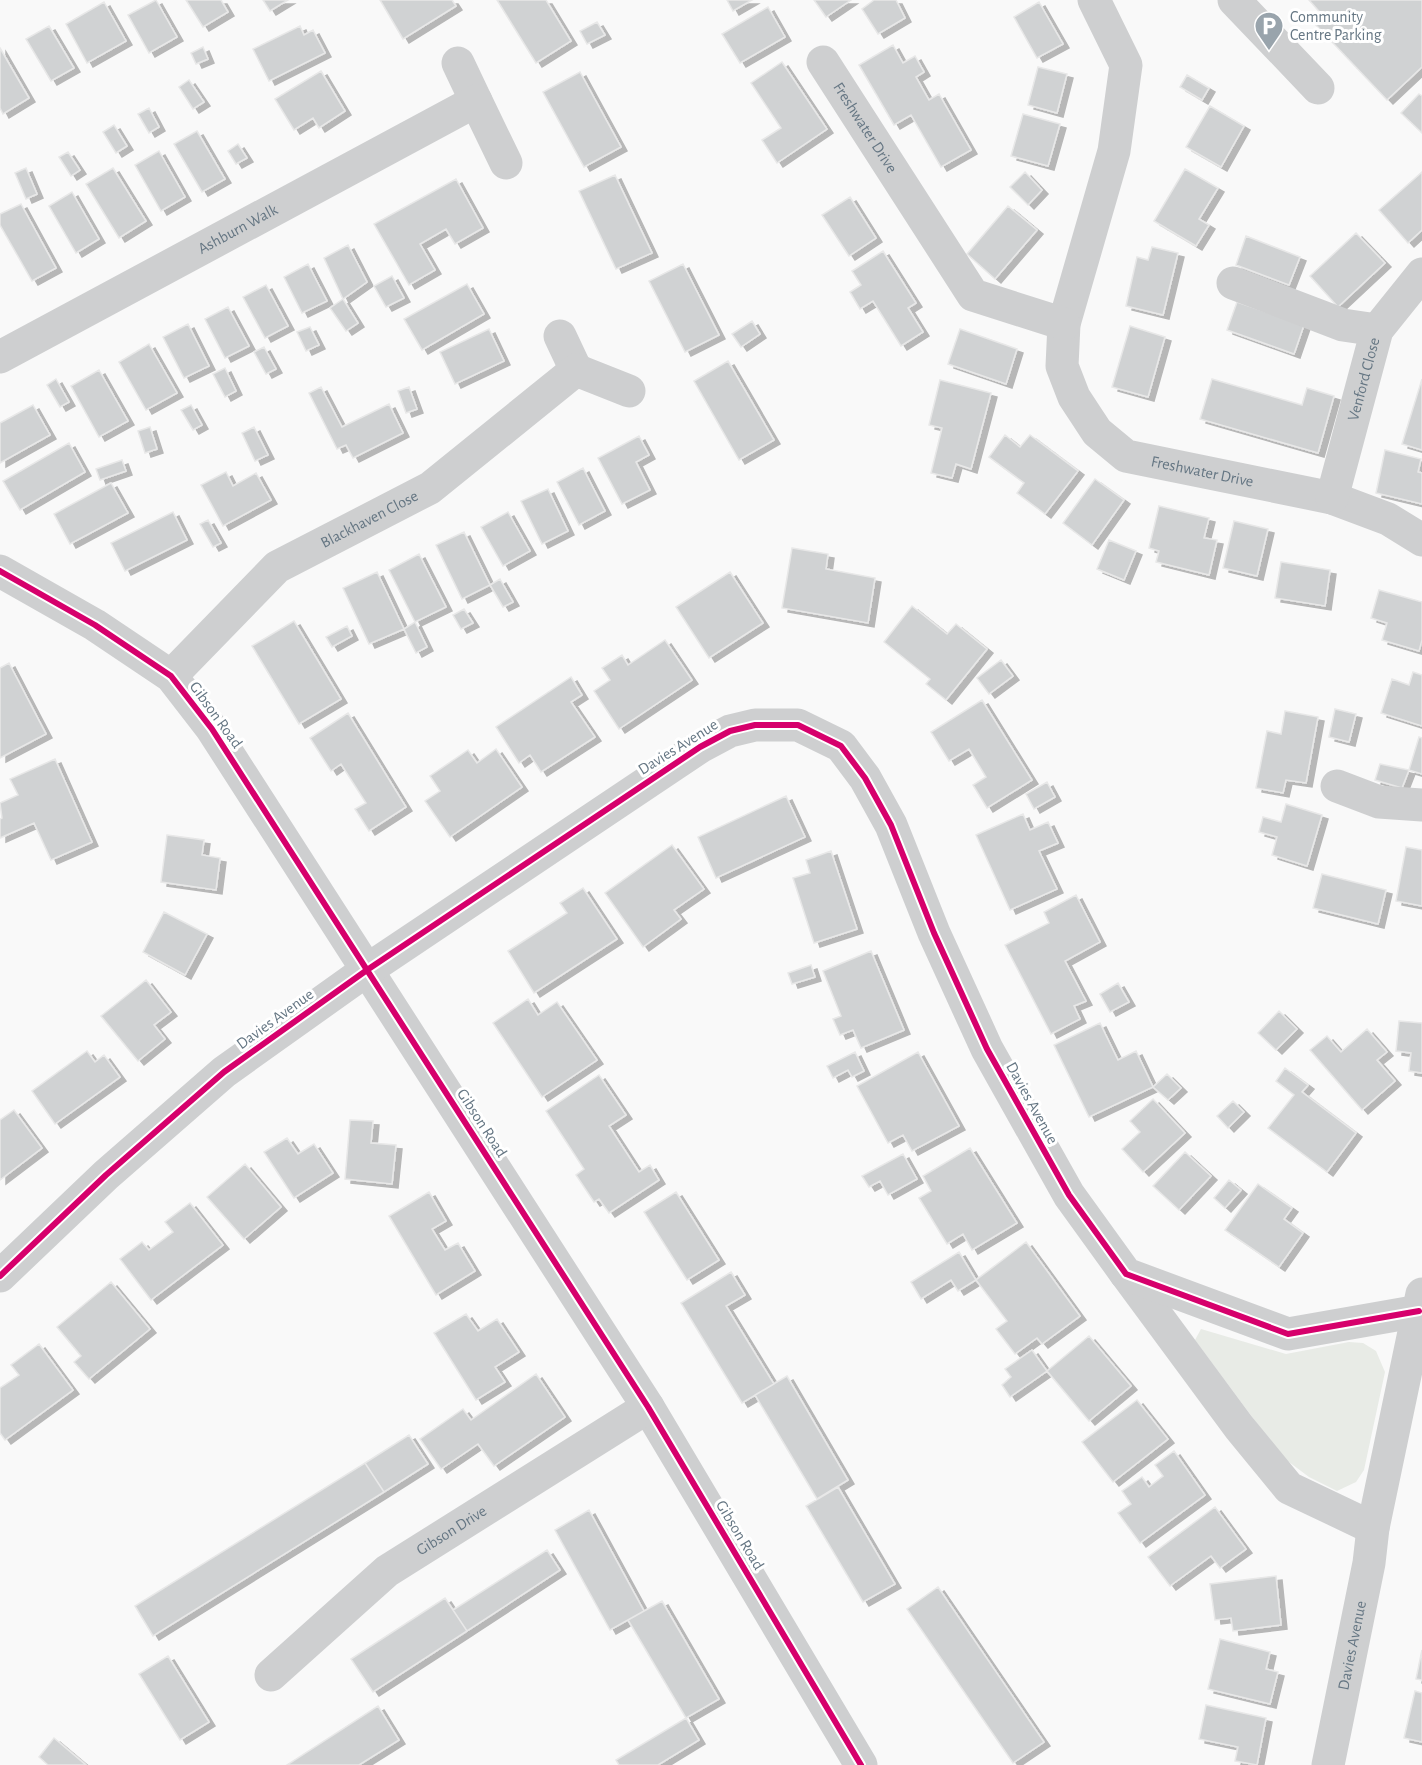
<svg xmlns="http://www.w3.org/2000/svg" width="1422" height="1765" viewBox="0 0 1422 1765" font-family="'Alegreya Sans',sans-serif">
	<style>
		.green { fill: #e8ebe6 }
		.building { fill: #d0d2d3; stroke: #e8e8e8; stroke-width: 1.5; filter: url(#shadow) }
		.lines { fill: none; stroke-linecap: round; stroke-linejoin: round }
		.minor { stroke: #cecfd0; stroke-width: 33 }
		.cycleway-casing { stroke: #fff; stroke-width: 10 }
		.cycleway { stroke: #d6006c; stroke-width: 6 }
		.labels { text-anchor: middle; dominant-baseline: central; stroke-width: 6; stroke-linejoin: round; paint-order: stroke }
		.poi-label { font-size: 16px; fill: #657683; stroke: #fff; text-anchor: start }
		.street-label { font-size: 16px; fill: #657683; stroke: #fff }
	</style>
	<defs>
		<filter id="shadow"><feDropShadow dx="6" dy="4" stdDeviation="0" flood-color="#0004"/></filter>
	</defs>
	<rect width="100%" height="100%" fill="#f9f9f9"/>
	<!-- green -->
	<path class="green" d="M1201,1329L1286,1354L1349,1342L1363,1343L1376,1351L1385,1372L1364,1470L1356,1482L1337,1491L1309,1477L1281,1456L1195,1340Z"/>
	<!-- building -->
	<path class="building" d="M156,0L177,37L149,53L128,15Z
		M186,0H221L228,12L203,27Z
		M263,0H288L270,11Z
		M380,0H452L456,6L403,39Z
		M497,0H546L571,41L536,63Z
		M727,0H752L733,11Z
		M814,0H851L826,17Z
		M874,0H896L905,18L878,34L862,9Z
		M1309,0H1422V67L1387,100L1316,25L1324,17Z
		M104,2L126,41L87,63L66,24Z
		M1039,2L1063,44L1037,58L1014,17Z
		M768,7L785,37L740,63L722,34Z
		M597,22L605,35L587,44L580,31Z
		M49,26L74,68L51,81L26,39Z
		M300,26L304,35L313,30L325,53L269,81L253,49Z
		M893,45L903,63L915,56L924,72L916,77L929,100L939,94L971,150L941,167L911,115L894,125L859,65Z
		M203,47L208,59L196,64L191,53Z
		M0,48L29,98L3,114L0,108Z
		M782,62L827,129L777,163L762,140L781,128L751,83Z
		M1038,67L1067,74L1057,113L1028,105Z
		M321,71L345,111L319,128L313,118L294,130L275,99Z
		M580,72L621,147L584,167L543,92Z
		M1187,75L1209,88L1202,100L1180,87Z
		M189,80L204,102L193,109L179,87Z
		M1419,94L1422,96V133L1401,113Z
		M1210,106L1244,126L1221,167L1186,147Z
		M149,108L159,127L149,133L138,114Z
		M1023,114L1060,124L1048,166L1011,156Z
		M114,125L127,146L116,153L103,132Z
		M197,131L225,179L202,192L174,144Z
		M238,144L247,158L236,164L228,151Z
		M159,151L185,197L161,211L135,165Z
		M68,152L80,170L71,176L59,157Z
		M26,168L37,194L26,199L15,173Z
		M113,168L146,221L119,238L86,184Z
		M1185,169L1218,188L1199,219L1209,225L1196,246L1154,221Z
		M1025,172L1042,190L1028,205L1010,187Z
		M1422,172V230L1408,243L1379,210Z
		M615,175L652,253L616,269L579,191Z
		M456,179L483,228L455,244L446,229L420,244L435,270L409,285L374,224Z
		M72,192L99,239L76,253L49,206Z
		M850,197L876,238L849,256L822,215Z
		M21,204L56,268L32,281L0,225V214Z
		M1008,206L1037,230L995,279L967,254Z
		M1356,233L1385,263L1338,307L1310,276Z
		M1246,236L1300,257L1289,285L1236,265Z
		M348,245L367,282L343,299L324,258Z
		M1152,247L1178,253L1163,315L1126,306L1137,257L1148,260Z
		M883,251L916,303L908,308L923,332L901,346L873,301L860,309L850,292L861,285L852,271Z
		M308,264L327,301L302,313L284,277Z
		M683,264L719,335L685,352L649,281Z
		M392,276L404,298L386,307L374,286Z
		M467,284L484,314L422,350L404,319Z
		M266,285L288,326L265,338L243,297Z
		M343,299L358,323L346,331L330,308Z
		M1237,302L1304,325L1294,354L1227,330Z
		M228,307L249,346L225,358L205,319Z
		M752,321L760,334L741,347L732,334Z
		M188,324L209,366L184,378L163,337Z
		M1130,326L1165,337L1148,397L1112,387Z
		M310,327L319,345L306,351L297,332Z
		M489,329L504,361L455,384L440,352Z
		M960,329L1017,349L1006,384L948,364Z
		M149,344L177,393L146,410L119,362Z
		M264,347L276,369L266,374L254,352Z
		M728,361L774,440L739,460L694,381Z
		M225,368L236,391L225,397L213,374Z
		M99,370L128,421L99,437L71,386Z
		M56,379L69,402L60,407L47,385Z
		M1212,379L1302,405L1307,388L1334,396L1318,453L1200,419Z
		M1422,379V450L1402,444Z
		M940,380L991,393L971,469L956,464L952,478L931,473L942,428L929,425Z
		M321,387L342,427L389,404L403,433L353,458L346,445L337,449L309,393Z
		M409,387L417,409L406,413L398,391Z
		M33,405L50,435L0,463V423Z
		M191,405L202,425L193,430L181,410Z
		M150,427L157,449L145,453L138,431Z
		M254,427L268,455L255,461L242,433Z
		M1005,435L1020,447L1030,435L1078,471L1045,514L1017,493L1024,483L989,457Z
		M639,436L649,455L636,462L650,490L622,504L598,458Z
		M69,443L85,472L20,510L3,481Z
		M1385,450L1421,459L1418,472L1422,473V504L1376,493Z
		M122,460L126,471L100,480L96,469Z
		M583,468L605,511L579,525L557,482Z
		M226,472L233,486L256,473L271,500L223,526L201,485Z
		M1095,479L1124,500L1092,545L1063,523Z
		M111,483L128,513L70,544L54,514Z
		M548,489L568,531L542,544L521,501Z
		M1159,506L1209,518L1204,538L1217,540L1209,575L1156,562L1159,551L1149,548Z
		M173,512L187,540L125,571L111,543Z
		M508,512L530,551L503,566L481,527Z
		M208,520L221,543L213,547L200,524Z
		M1234,521L1268,529L1257,576L1223,568Z
		M464,532L490,585L462,599L436,545Z
		M1109,540L1136,551L1124,580L1097,569Z
		M792,548L828,554L826,569L875,578L868,623L782,608Z
		M419,554L446,607L415,622L389,570Z
		M1281,562L1330,570L1325,606L1275,598Z
		M377,572L404,629L369,644L343,588Z
		M730,572L763,623L709,658L676,607Z
		M500,579L513,602L503,607L490,585Z
		M1379,590L1422,602V640L1419,651L1382,640L1387,623L1371,618Z
		M912,606L947,634L956,624L987,649L946,700L926,684L930,679L884,642Z
		M464,609L473,623L461,629L453,615Z
		M294,621L341,699L299,724L252,646Z
		M415,622L427,647L416,653L404,629Z
		M347,626L352,636L332,647L326,637Z
		M665,640L692,680L619,729L594,691L610,680L602,668L622,655L628,665Z
		M1001,660L1013,676L989,694L977,678Z
		M9,663L46,734L0,758V668Z
		M1413,672L1422,675V726L1381,713L1392,679L1409,685Z
		M571,677L582,695L571,702L595,737L541,772L530,755L519,763L496,727Z
		M982,700L1032,780L987,808L973,785L986,777L969,749L949,761L931,732Z
		M1335,709L1356,714L1349,742L1329,737Z
		M1285,711L1318,717L1306,783L1286,780L1283,793L1256,788L1267,731L1281,734Z
		M348,713L406,807L369,831L355,809L366,803L341,764L331,771L310,738Z
		M1419,737L1422,738V774L1409,770Z
		M496,749L522,787L450,837L425,801L440,791L430,776L468,750L477,763Z
		M55,759L92,842L51,860L34,823L0,838V819L2,818L0,803L18,795L10,779Z
		M1380,764L1409,770L1402,788L1375,780Z
		M1047,782L1055,797L1034,809L1026,794Z
		M786,796L805,837L716,878L698,837Z
		M1286,804L1322,815L1307,866L1272,855L1277,837L1259,832L1263,817L1281,822Z
		M1023,814L1030,830L1048,822L1058,843L1039,851L1057,889L1010,910L976,835Z
		M167,835L204,840L202,855L220,858L216,890L161,882Z
		M672,845L704,889L674,910L681,919L643,947L605,893Z
		M1406,847L1422,850V906L1396,901Z
		M831,851L857,929L814,943L793,878L810,873L806,860Z
		M1322,874L1386,890L1378,924L1313,908Z
		M583,888L617,939L534,993L508,951L567,913L560,903Z
		M1076,895L1100,942L1065,961L1086,1001L1074,1006L1080,1019L1051,1034L1005,945L1049,923L1044,912Z
		M164,912L207,934L185,975L143,952Z
		M871,951L904,1030L861,1048L853,1030L840,1035L833,1019L841,1016L823,971Z
		M811,965L815,977L792,984L788,973Z
		M146,980L171,1012L154,1025L165,1039L138,1061L101,1016Z
		M1118,983L1129,1002L1110,1012L1100,994Z
		M528,999L538,1015L557,1002L597,1060L542,1097L493,1023Z
		M1279,1011L1297,1029L1276,1050L1258,1033Z
		M1399,1021L1422,1023V1073L1409,1071L1411,1053L1396,1051Z
		M1100,1023L1118,1060L1136,1051L1153,1087L1089,1117L1054,1045Z
		M1367,1029L1387,1052L1377,1060L1395,1081L1362,1110L1310,1050L1327,1036L1341,1052Z
		M87,1051L95,1062L104,1055L120,1077L55,1124L32,1091Z
		M855,1052L864,1071L852,1077L848,1070L833,1078L827,1066Z
		M918,1052L959,1126L912,1151L903,1135L888,1143L857,1086Z
		M1285,1068L1308,1085L1302,1092L1356,1133L1327,1172L1268,1128L1294,1095L1276,1081Z
		M1167,1074L1181,1088L1168,1100L1153,1087Z
		M599,1075L626,1115L609,1126L639,1172L650,1165L659,1180L609,1213L599,1199L594,1202L576,1175L584,1169L546,1111Z
		M1153,1099L1185,1133L1143,1172L1122,1149L1140,1132L1130,1121Z
		M1233,1101L1244,1112L1228,1128L1217,1116Z
		M14,1110L42,1148L0,1180V1120Z
		M350,1120L373,1121L371,1143L396,1145L392,1184L345,1179Z
		M287,1138L298,1154L314,1144L333,1173L294,1198L264,1152Z
		M970,1148L1017,1223L972,1250L963,1234L947,1244L919,1198L931,1191L923,1176Z
		M1185,1152L1211,1176L1179,1210L1153,1186Z
		M903,1154L917,1179L888,1195L880,1181L869,1187L862,1176Z
		M245,1164L281,1207L244,1239L207,1197Z
		M1229,1180L1241,1190L1225,1208L1214,1198Z
		M1258,1184L1292,1208L1284,1219L1303,1233L1279,1267L1225,1230Z
		M429,1192L446,1221L432,1229L445,1250L458,1243L475,1271L436,1295L389,1216Z
		M676,1192L719,1260L687,1280L644,1212Z
		M190,1203L223,1245L151,1300L120,1259L142,1242L149,1250L173,1232L165,1222Z
		M1026,1242L1080,1316L1042,1344L1037,1338L1015,1354L996,1329L1007,1321L976,1280Z
		M959,1252L976,1280L958,1291L951,1280L921,1299L911,1282Z
		M731,1272L745,1295L726,1306L774,1384L742,1403L681,1303Z
		M111,1282L150,1329L89,1379L74,1362L81,1356L57,1327Z
		M466,1314L478,1331L497,1319L519,1352L495,1367L505,1382L476,1400L434,1333Z
		M1089,1336L1131,1386L1089,1421L1047,1371Z
		M39,1344L73,1390L5,1440L0,1433V1388L19,1375L11,1365Z
		M1032,1350L1047,1371L1010,1397L1002,1385L1011,1377L1005,1369Z
		M536,1374L565,1417L494,1466L478,1444L441,1469L420,1439L463,1409L471,1420Z
		M787,1376L848,1480L817,1499L755,1395Z
		M1137,1400L1168,1439L1113,1482L1082,1442Z
		M409,1435L428,1464L384,1492L365,1463Z
		M1174,1451L1205,1495L1140,1543L1118,1513L1131,1504L1122,1491L1142,1477L1149,1487L1163,1476L1155,1465Z
		M365,1463L384,1492L153,1636L135,1606Z
		M838,1487L895,1584L863,1602L806,1506Z
		M1215,1507L1246,1549L1220,1568L1211,1556L1170,1586L1148,1557Z
		M589,1510L644,1611L610,1630L555,1530Z
		M547,1550L560,1570L467,1631L453,1610Z
		M1276,1576L1281,1625L1233,1631L1231,1618L1215,1620L1210,1584Z
		M938,1587L1044,1742L1013,1763L907,1609Z
		M445,1598L467,1631L373,1692L351,1659Z
		M662,1601L719,1699L686,1718L628,1620Z
		M1220,1639L1270,1652L1266,1669L1278,1672L1270,1704L1208,1689Z
		M1422,1650V1680L1416,1679Z
		M168,1656L209,1722L180,1740L139,1674Z
		M1415,1691L1422,1693V1742L1404,1738Z
		M1206,1705L1266,1718L1257,1765L1235,1761L1238,1747L1199,1739Z
		M378,1706L399,1740L359,1765H287Z
		M686,1718L699,1740L658,1765H619L616,1760Z
		M54,1738L86,1765H48L39,1757Z"/>
	<g class="lines">
		<!-- minor -->
		<g class="minor">
			<path id="s1" d="M1094,0L1126,65L1114,151L1064,324L1062,366L1074,397L1097,432L1126,456L1332,498L1388,519L1422,540"/>
			<path d="M1234,0L1318,88"/>
			<path id="s2" d="M823,62L973,295L1064,324"/>
			<path d="M458,63L476,101"/>
			<path d="M1233,283L1343,325L1377,330"/>
			<path d="M560,336L576,370"/>
			<path id="s3" d="M0,357L476,101L506,163"/>
			<path id="s4" d="M1332,498L1377,330L1422,274"/>
			<path d="M0,571L95,625L171,676L212,729L648,1407L861,1765"/>
			<path id="s5" d="M171,676L277,567L430,488L576,370L629,391"/>
			<path d="M1337,786L1379,802L1422,805"/>
			<path d="M1126,1274L1239,1427L1289,1488L1373,1528"/>
			<path d="M0,1276L106,1175L224,1072L367,970L700,747L730,731L755,725H798L841,746L865,778L891,825L934,933L987,1049L1069,1195L1126,1274L1288,1334L1419,1311"/>
			<path id="s6" d="M271,1675L387,1571L648,1407"/>
			<path id="s7" d="M1328,1765L1369,1563L1373,1528L1422,1294"/>
		</g>
		<!-- cycleway casing -->
		<g class="cycleway-casing">
			<path id="cycleway" d="M0,571L95,625L171,676L212,729L648,1407L861,1765
				M0,1276L106,1175L224,1072L367,970L700,747L730,731L755,725H798L841,746L865,778L891,825L934,933L987,1049L1069,1195L1126,1274L1288,1334L1419,1311"/>
		</g>
		<!-- cycleway -->
		<use href="#cycleway" class="cycleway"/>
	</g>
	<!-- icons -->
	<defs>
		<g id="parking-pin" transform="scale(1.5)"><path d="M0 17L-7.5 6A9.5 9.5 0 1 1 7.5 6Z" fill="#99a4ac" stroke="#fff"/><path d="M-3.5-5.5H1a3.5 3.5 0 0 1 0 7H-1V5.5H-3.5ZM-1-3.4V-.6H.8a1.4 1.4 0 0 0 0-2.8Z" fill="#fff"/></g>
	</defs>
	<g fill-rule="evenodd">
		<use href="#parking-pin" x="1269" y="26"/>
	</g>
	<g class="labels">
		<!-- poi labels -->
		<g class="poi-label">
			<text x="1290" y="17">Community<tspan x="1290" dy="18">Centre Parking</tspan></text>
		</g>
		<!-- street labels -->
		<g class="street-label">
			<text stroke="none"><textPath href="#s2" startOffset="78">Freshwater Drive</textPath></text>
			<text stroke="none"><textPath href="#s3" startOffset="270">Ashburn Walk</textPath></text>
			<text stroke="none"><textPath href="#s4" startOffset="123">Venford Close</textPath></text>
			<text stroke="none"><textPath href="#s1" startOffset="572">Freshwater Drive</textPath></text>
			<text stroke="none"><textPath href="#s5" startOffset="256">Blackhaven Close</textPath></text>
			<text transform="translate(216 715) rotate(54)">Gibson Road</text>
			<text transform="translate(678 747) rotate(-32)">Davies Avenue</text>
			<text transform="translate(275 1019) rotate(-36)">Davies Avenue</text>
			<text transform="translate(1032 1103) rotate(61)">Davies Avenue</text>
			<text transform="translate(482 1123) rotate(57)">Gibson Road</text>
			<text stroke="none"><textPath href="#s6" startOffset="232">Gibson Drive</textPath></text>
			<text transform="translate(740 1535) rotate(59)">Gibson Road</text>
			<text stroke="none"><textPath href="#s7" startOffset="122">Davies Avenue</textPath></text>
		</g>
	</g>
</svg>
